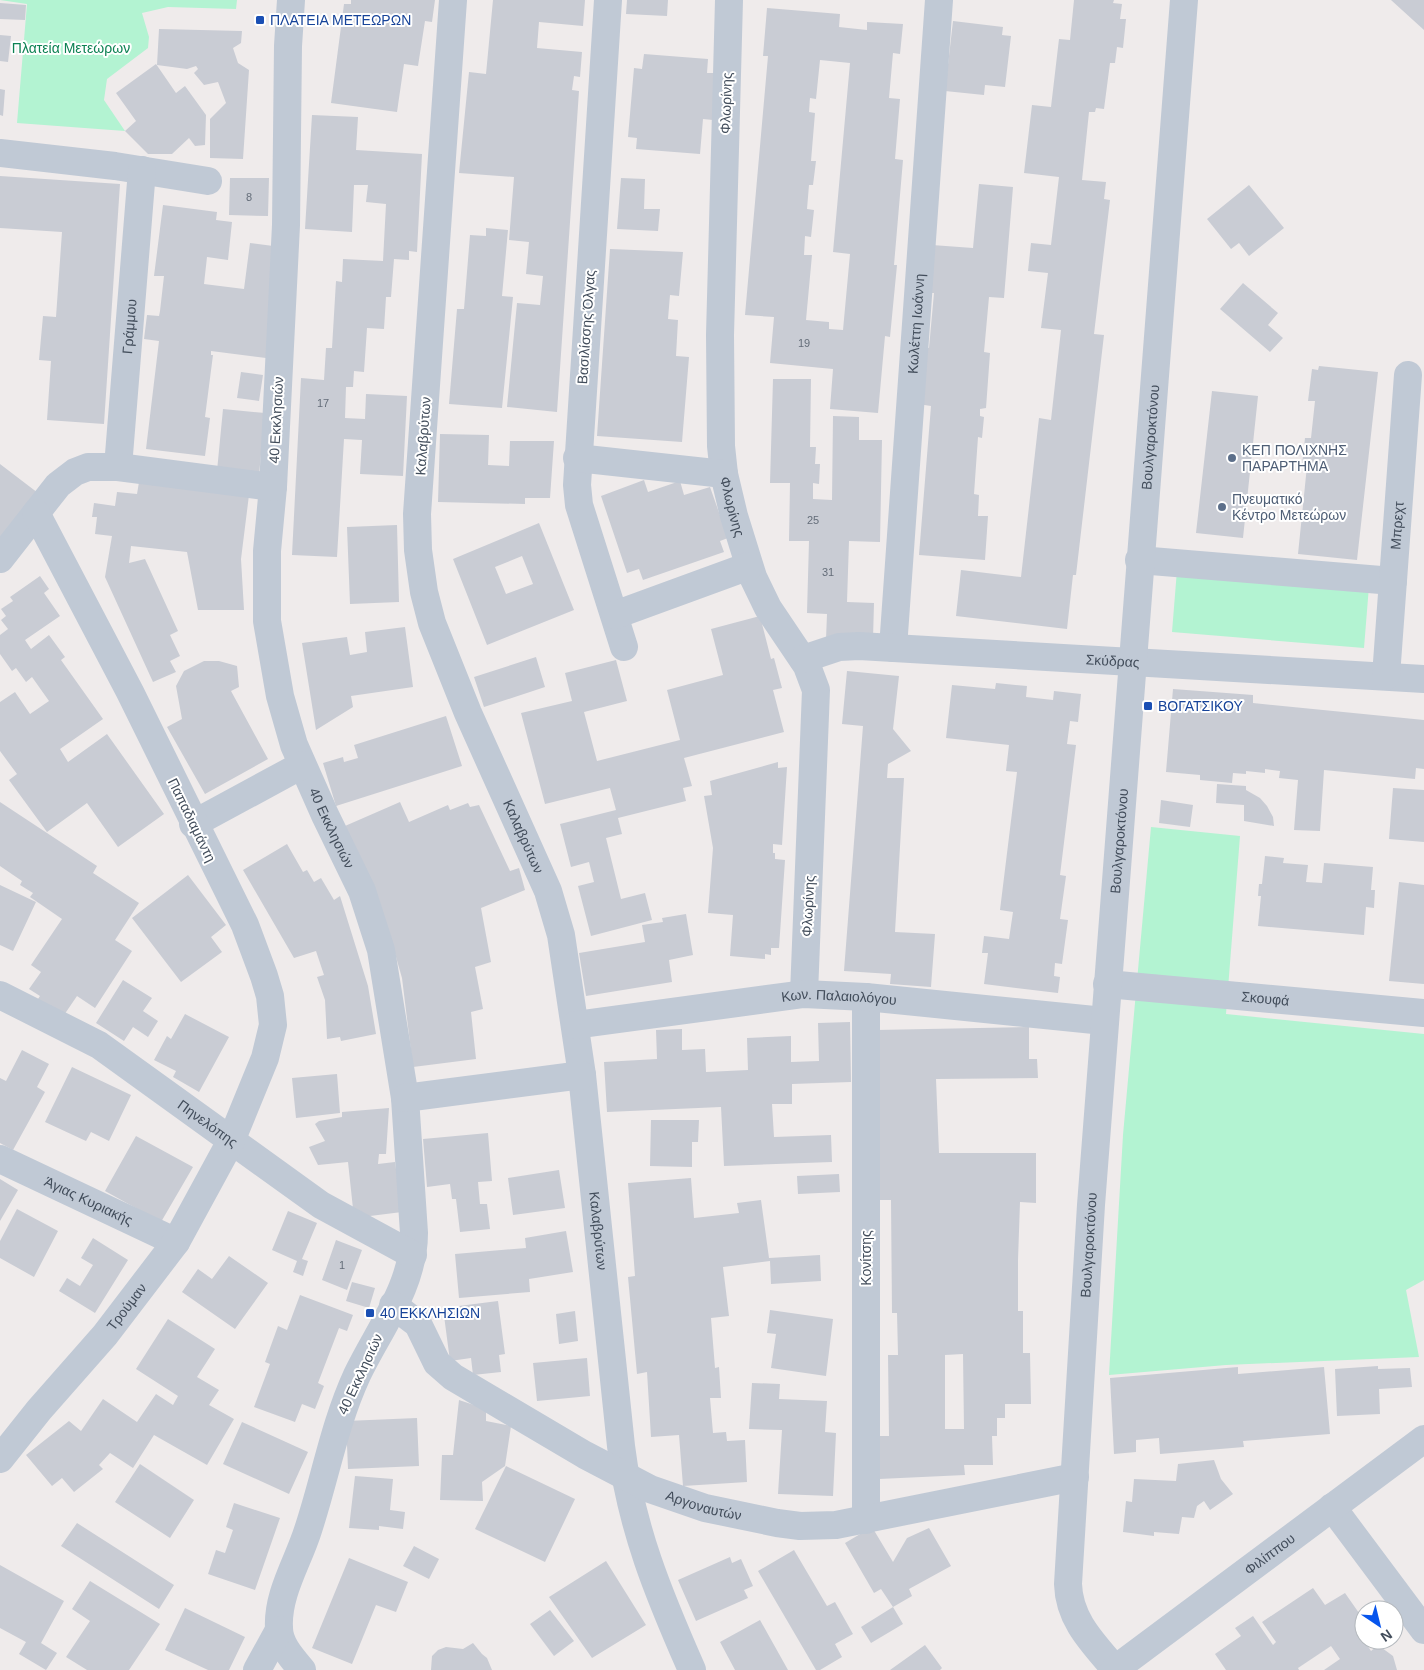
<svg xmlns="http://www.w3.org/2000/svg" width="1424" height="1670" viewBox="0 0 1424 1670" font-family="Arial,sans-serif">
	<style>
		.green { fill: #b3f3d2 }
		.building { fill: #c9ccd4; fill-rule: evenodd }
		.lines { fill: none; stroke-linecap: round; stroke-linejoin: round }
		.minor { stroke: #c0c9d5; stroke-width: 28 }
		.transit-dot { fill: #1a4fb4; stroke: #fff; stroke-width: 2 }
		.service-dot { fill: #5c6f8a; stroke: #fff; stroke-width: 2 }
		.labels { text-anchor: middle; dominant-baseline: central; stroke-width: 4; stroke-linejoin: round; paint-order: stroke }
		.number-label { font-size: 11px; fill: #646d79 }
		.transit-label { font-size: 14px; fill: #164399; stroke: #fff; text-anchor: start }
		.park-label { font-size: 14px; fill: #0d8253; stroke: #fff }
		.street-label { font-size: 14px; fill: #424d5b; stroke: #fff }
		.service-label { font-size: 14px; fill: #4e5e75; stroke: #fff; text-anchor: start }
	</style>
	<rect width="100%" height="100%" fill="#efebeb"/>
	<!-- green -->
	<path class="green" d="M0,0H237L236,9L168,7L142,13L149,37L148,48L107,79L104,100L125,131L17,123L27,4Z
		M1177,570L1369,586L1364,648L1172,632Z
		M1151,827L1240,836L1226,1014L1424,1034V1280L1406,1290L1419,1357L1226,1365L1109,1375L1123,1135Z"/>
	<!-- building -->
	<path class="building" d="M351,0H435L432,22L425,21L418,66L404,64L397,112L331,103L344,4H351Z
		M493,0H585L583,26L539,22L537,48L582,52L580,77L574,76L572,90L579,91L557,412L507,407L517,303L540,305L543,276L526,274L529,242L509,240L514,177L459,173L469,72L486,74Z
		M627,0H668L667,16L626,14Z
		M1074,0H1114L1113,3L1122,4L1120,19H1126L1123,48L1117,47L1115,63H1110L1104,109L1096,108L1095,112H1089L1082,180L1106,182L1104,199L1110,200L1094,334L1104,335L1076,575H1073L1067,629L956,616L961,570L1021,577L1039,418L1051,420L1061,330L1041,328L1048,273L1028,271L1031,243L1051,245L1059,177L1024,173L1032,105L1051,107L1059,39L1070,40Z
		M1391,0H1424V30Z
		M0,3L26,5L25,20L0,19Z
		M767,8L840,14L839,27L867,30V22L903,24L900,54L893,53L889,98L900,99L895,159L903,160L894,265H897L890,337L885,336L878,413L830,409L833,369L770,363L774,317L745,315L768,56H763ZM820,60L850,63L833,252L850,254L843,330L829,329V322L806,320L812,255H804L805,236L811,237L814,210L807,209L809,185H813L816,161H811L815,113L809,112L810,98L816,99Z
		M953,21L1003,27L1002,35L1011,36L1005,87L985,85L984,95L945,91Z
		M159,29L242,31L241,43L233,48L238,63L249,70L243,159L210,158V119L226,103L218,82L204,85L194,73L198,69L196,66L187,69L157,65Z
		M0,35L11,36L8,62L0,61Z
		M644,54L708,59L707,73H717L713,120L703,119L700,154L636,149L637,138L628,137L634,68L642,69Z
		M156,64L176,93L185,86L206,115L205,145L195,146L189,138L172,154H148L125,131L136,121L116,93Z
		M0,89L5,90L3,116L0,115Z
		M312,115L358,117L356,150L422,154L417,252L409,251V260L394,259L391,297H386L384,329L367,328L364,372L354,371L353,387H346L345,418L365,419L366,394L407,396L403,476L360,474L362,440L344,439L337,557L292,555L301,378L324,380L326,348H332L336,281L342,282L343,259L383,261L386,204L366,202L368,185H354L352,232L305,229Z
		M0,176L120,184L104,424L47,420L51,361L39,360L43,316L56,317L62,232L0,228Z
		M230,178H269L268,216L229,215Z
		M621,178L645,179L644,209H660L658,231L617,229Z
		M979,184L1013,187L1004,298L989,297L984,352L990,353L986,408L980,409V416L984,417L982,438L978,437L974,494L979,495L978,516H988L985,560L919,555L931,406L918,404L923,347L929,348L934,293H928L932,245L973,248Z
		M1249,185L1284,228L1249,256L1239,243L1231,249L1207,219Z
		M163,205L217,212L216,220L232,222L228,260L207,257L204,284L244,289L250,243L281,247L266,358L211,351V355H213L205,417L210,418L205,456L146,449L159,341L144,339L147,315L159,316L160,311L164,276H154Z
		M486,228L508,230L502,296L513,297L502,408L449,404L457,309H464L470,235L486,236Z
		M610,249L683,252L679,296L670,295L668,319L678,320L676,356L689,357L682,442L597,436Z
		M1243,283L1278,313L1268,325L1283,338L1270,352L1220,309Z
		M1319,366L1378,372L1357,560L1298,554L1307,466L1302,465L1305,438H1311L1315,401H1308L1312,369L1318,370Z
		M241,372L263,375L259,401L237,398Z
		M773,379H811L810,447H816L815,464H820L819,484L813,483V499L832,500L833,416L859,417V440H882L880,542L849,541L847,602L874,603L873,639H826L827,614L807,613L809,541H789L790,483H770Z
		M1212,391L1258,396L1243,538L1196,533Z
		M223,409L265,413L259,475L217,471Z
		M440,434L489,435L488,465L509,466L510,441H554L550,498H525V504L438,502Z
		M0,464L38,493L0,542Z
		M644,480L648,492L680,481L684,495L710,487L728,538L720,541L724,552L643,580L639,569L627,573L601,496Z
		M139,482L249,495L241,559L244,610H198L187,552L131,546L129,563L145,559L178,631L170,635L180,656L170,661L176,672L153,682L105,577L112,536L95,534L97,517H92L94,503L115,506L117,492L137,494Z
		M539,523L574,610L487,645L453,559ZM522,556L533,584L506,594L495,567Z
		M397,525L399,602L350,604L347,527Z
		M40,576L49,589L44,593L60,616L25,640L31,649L49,635L65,657L61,660L103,719L60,749L68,762L107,734L164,814L118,847L87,803L47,832L9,780L17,774L0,751V702L15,692L30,714L49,701L32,677L26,682L16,668L12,671L0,654V635L8,629L1,620L6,616L1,609L13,601L10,597Z
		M760,616L771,659L774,658L782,688L773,690L784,732L684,758L692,786L683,788L686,801L618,818L622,834L606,838L621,899L645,893L652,920L591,936L578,886L594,882L589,862L571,867L560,824L616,810L610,788L545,804L521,713L572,701L565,673L616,660L627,701L584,712L597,761L680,740L667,690L723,675L711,629Z
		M405,627L413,687L351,696L353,707L316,730L302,643L347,637L350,655L367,652L365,632Z
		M536,657L545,687L484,707L474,677Z
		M204,661H219L237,666L239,687L231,691L268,759L205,794L167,727L182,719L176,686L184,671Z
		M847,671L899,676L893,729L911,751L888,764L887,778H904L895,932L935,934L931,987L890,984L891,974L844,971L863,726L842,724Z
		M996,683L1027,686L1026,697L1053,700L1054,691L1081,694L1078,722L1070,721L1067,744L1076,745L1060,875L1066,876L1060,919L1068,920L1062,964L1055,963L1054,976L1060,977L1058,993L984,984L988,953H982L984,936L1009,939L1013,912L1000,910L1017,772L1006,771L1009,745L946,738L952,685L995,689Z
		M1173,689L1253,695V703L1424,720V769L1416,768L1415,779L1324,770L1320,831L1294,830L1298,780L1279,778L1280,771L1265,769V773L1246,771V774L1233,773L1232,783L1200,780V775L1166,772Z
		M446,716L462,766L336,806L323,763L343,757L344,762L358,758L354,745Z
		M778,762V768L787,767L782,845L773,844V853H775V859L785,860L779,948H771V955L765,954V959L730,956L733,915L708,913L713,848L704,796L712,795L710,781Z
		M1217,784L1246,786V790L1260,798L1267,806L1273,817L1274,826L1244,821V805L1216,803Z
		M1393,788L1424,790V842L1389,839Z
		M1161,800L1193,805L1190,827L1159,823Z
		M0,802L97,866L93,873L139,903L115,940L132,951L95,1008L77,996L62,1018L36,1002L40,996L29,989L41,972L31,965L62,919L30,897L33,893L20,885L22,881L0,866Z
		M400,802L409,822L448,805L450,810L468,803L470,807L479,805L510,871L519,868L525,890L481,908L491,962L475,967L483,1009L471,1012L476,1059L413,1067L402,978L388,929L345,826Z
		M287,844L303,872L307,870L314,882L321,878L334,900L340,896L368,986L376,1034L341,1041L340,1037L327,1039L325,1000L317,977L324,975L316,951L294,958L243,870Z
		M1265,856L1284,858L1283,863L1308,865L1306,882L1322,883L1324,863L1373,867L1371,890H1375L1374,908L1366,907L1364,935L1258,926L1261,896H1258L1259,884H1262Z
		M188,875L226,925L211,937L222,952L181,982L132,918Z
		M1399,882L1424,885V984L1389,981Z
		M0,885L36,902L13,951L0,945Z
		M686,914L693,955L669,960L672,982L586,996L579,953L645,942L642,925L663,922L662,918Z
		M123,980L152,998L143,1011L158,1021L148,1037L133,1027L124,1041L96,1023Z
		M185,1014L229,1037L199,1092L173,1077L176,1071L154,1060L167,1036L171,1039Z
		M850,1022L851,1082L792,1084V1104H772L774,1137L831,1135L832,1162L724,1166L721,1107L607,1112L604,1062L657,1059L656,1030L682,1029V1050L705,1049L706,1072L748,1070L747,1038L791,1036V1062L819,1061L818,1023Z
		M1029,1027V1059H1037L1038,1078L936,1079L939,1153H1036V1203L1020,1202L1018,1260V1311H1023V1353H1030L1031,1404H1005V1418H997V1436H992L993,1465H964L965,1475L879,1479L877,1436H889L888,1355H898L897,1313H892L891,1200H876V1030ZM963,1354L964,1429H945V1355Z
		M22,1050L49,1064L37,1087L45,1092L13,1150L0,1143V1078L6,1081Z
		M72,1067L131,1095L109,1141L91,1132L86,1141L45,1122Z
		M337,1074L340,1113L296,1118L292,1078Z
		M389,1108L386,1154H379L378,1164L395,1162L402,1212L354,1218L348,1162L318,1165L309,1147L325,1141L315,1124L319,1121L342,1117V1112Z
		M651,1120H699L698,1142H692V1167L650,1166Z
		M488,1133L492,1181L478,1182L480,1204H487L490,1229L460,1232L456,1199H452L450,1184L427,1187L423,1139Z
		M136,1136L193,1167L161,1222L105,1191Z
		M559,1170L565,1208L513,1215L508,1178Z
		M839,1174L840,1192L798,1194L797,1176Z
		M691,1178L694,1218L739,1213L737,1203L761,1200L769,1258L820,1255L821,1281L771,1284L770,1261L723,1267L729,1316L711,1318L715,1368L719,1367L721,1398H710L713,1433L726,1432L727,1441L745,1440L747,1482L683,1486L679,1435L651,1437L647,1372L637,1374L628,1277L635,1276L628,1183Z
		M0,1179L18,1190L0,1221Z
		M17,1209L58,1231L34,1277L0,1258V1241Z
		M288,1211L317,1223L302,1259L308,1261L303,1276L293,1272L297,1261L272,1250Z
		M566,1231L573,1272L529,1279L530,1292L459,1298L455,1254L526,1248L525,1238Z
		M93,1238L128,1260L95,1313L59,1291L67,1278L80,1286L93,1265L81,1258Z
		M336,1240L362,1250L347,1290L322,1280Z
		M229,1256L268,1283L235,1329L182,1292L198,1269L212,1279Z
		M352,1282L375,1288L369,1308L346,1301Z
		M300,1295L353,1315L347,1331L339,1328L318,1383L324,1386L315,1409L302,1404L295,1422L254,1407L270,1364L265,1362L278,1326L287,1330Z
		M498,1301L505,1354L499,1355L501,1372L473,1375L471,1358L450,1361L443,1308Z
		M770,1310L833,1319L826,1376L771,1368L776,1334L767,1333Z
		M575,1311L578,1341L559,1344L556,1314Z
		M168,1319L215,1349L197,1377L219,1390L209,1405L234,1419L207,1465L154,1435L133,1468L110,1453L99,1465L103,1469L74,1492L62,1478L52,1486L26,1455L69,1421L81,1431L103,1399L137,1422L156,1394L173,1405L178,1396L136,1369Z
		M587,1358L590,1396L537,1401L533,1363Z
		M1378,1366V1369L1410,1368L1412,1387L1379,1389L1380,1414L1337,1416L1335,1369Z
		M1238,1367V1374L1324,1367L1330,1434L1243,1441L1244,1447L1160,1454L1159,1438L1136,1440V1452L1114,1454L1110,1378Z
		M752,1383L780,1384L779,1399L827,1401L825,1432L836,1433L833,1496L778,1494L782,1430L749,1429Z
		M459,1400L486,1409V1421L511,1426L505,1466L482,1482L483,1501L440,1500L442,1455H453Z
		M417,1418L419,1466L348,1469L346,1421Z
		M242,1422L308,1452L289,1494L223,1464Z
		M1214,1460L1221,1479L1233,1494L1210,1510L1204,1501L1197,1506L1194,1518L1182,1517L1179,1534L1154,1532V1536L1123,1532L1126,1501L1132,1502L1134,1479L1176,1481L1178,1464Z
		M140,1464L194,1500L170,1538L115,1502Z
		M506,1466L575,1499L545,1562L475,1529Z
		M355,1476L393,1479L390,1510L405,1512L403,1529L379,1526V1530L349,1528Z
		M234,1503L280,1518L255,1590L208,1574L216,1550L225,1553L233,1530L226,1527Z
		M77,1523L174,1585L159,1609L61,1546Z
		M872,1527L893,1562L907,1538L929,1528L951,1566L909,1589L912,1596L893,1607L881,1589L874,1593L845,1543Z
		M414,1546L439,1559L429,1579L403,1566Z
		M794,1550L827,1606L835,1602L853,1634L835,1644L842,1657L820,1670H816L758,1571Z
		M730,1557L732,1563L741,1559L753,1586L744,1590L748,1598L696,1621L678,1580Z
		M349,1558L408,1582L396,1612L376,1605L352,1664L312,1648Z
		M606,1561L646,1625L592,1658L549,1597Z
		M0,1565L64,1601L41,1643L57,1653L46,1670L19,1654L26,1642L0,1628Z
		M90,1581L160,1624L129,1670H87L66,1657L90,1621L72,1609Z
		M1313,1588L1325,1605L1345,1593L1359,1613L1355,1626L1371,1651L1378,1645L1393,1656L1397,1670H1324L1340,1659L1331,1646L1298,1668L1299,1670H1226L1215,1654L1241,1636L1235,1628L1253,1616L1273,1645L1276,1642L1262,1622Z
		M893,1607L903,1624L871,1643L861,1627Z
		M185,1608L245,1637L229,1670H208L165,1650Z
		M550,1610L574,1641L554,1656L530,1624Z
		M760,1620L788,1670H735L720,1642Z
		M473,1643L482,1654L487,1658L492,1670H431L432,1656L438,1650L446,1647L463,1649Z
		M925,1645L942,1668L940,1670H890Z"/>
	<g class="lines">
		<!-- minor -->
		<g class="minor">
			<path id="s1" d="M291,0L288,46L286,225L273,487L267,551V621L280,696L294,745L325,815L362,891L381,950L405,1098L414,1233C414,1286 379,1329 357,1375C334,1425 325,1479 308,1530C298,1562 277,1594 279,1628C279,1644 292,1658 302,1670"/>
			<path id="s2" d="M453,0L417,514L418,550L424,592L432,623L468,713L548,891L561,935L582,1075L621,1446C631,1528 659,1595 692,1670"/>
			<path d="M608,0L577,485L579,505L624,647"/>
			<path id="s3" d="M729,0L720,335L721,446L724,474L734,516L753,577L768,608L807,666L816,690L804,994"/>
			<path d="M0,153L115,166L208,181"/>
			<path d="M577,458L724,474"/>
			<path id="s4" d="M118,467L142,170"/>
			<path d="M0,559L58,485L75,472L88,467H118L273,487"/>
			<path d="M1139,560L1393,581"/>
			<path d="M615,615L749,566"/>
			<path id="s5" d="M893,648L939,0"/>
			<path id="s6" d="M803,659L839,647L859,646L1424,679"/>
			<path id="s7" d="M1386,676L1408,375"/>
			<path d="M193,824L302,765"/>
			<path id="s8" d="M1107,984L1424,1013"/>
			<path id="s9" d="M0,995L99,1045L321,1205L413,1255"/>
			<path d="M866,997V1520"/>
			<path id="s10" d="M575,1025L804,994L866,997L1104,1021"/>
			<path d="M405,1098L582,1075"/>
			<path id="s11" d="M0,1159L176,1242"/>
			<path id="s12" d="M393,1305L418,1324L437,1363L453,1377L585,1455L650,1489L705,1508L777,1523L800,1526L836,1525L1075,1477"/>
			<path id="s13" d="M0,1459L39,1410L105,1335L176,1242L231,1141L265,1058L273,1025L270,996L264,976L245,925L130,692L36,513"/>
			<path d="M1332,1507L1424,1630"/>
			<path id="s14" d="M1115,1669C1093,1643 1069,1620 1068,1584L1091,1205L1184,0"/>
			<path d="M257,1670L279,1630"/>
			<path id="s15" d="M1114,1670L1424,1439"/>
		</g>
	</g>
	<!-- markers -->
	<g class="transit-dot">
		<rect x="255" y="15" width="10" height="10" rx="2.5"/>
		<rect x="1143" y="701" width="10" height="10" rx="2.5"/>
		<rect x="365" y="1308" width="10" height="10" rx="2.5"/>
	</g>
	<g class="service-dot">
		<circle cx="1232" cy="458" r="5"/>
		<circle cx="1222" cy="507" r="5"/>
	</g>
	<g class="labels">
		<!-- number labels -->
		<g class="number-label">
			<text x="249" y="197">8</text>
			<text x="804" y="343">19</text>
			<text x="323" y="403">17</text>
			<text x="813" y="520">25</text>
			<text x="828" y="572">31</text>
			<text x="342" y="1265">1</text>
		</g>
		<!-- transit labels -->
		<g class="transit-label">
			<text x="270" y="20">ΠΛΑΤΕΙΑ ΜΕΤΕΩΡΩΝ</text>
			<text x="1158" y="706">ΒΟΓΑΤΣΙΚΟΥ</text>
			<text x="380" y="1313">40 ΕΚΚΛΗΣΙΩΝ</text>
		</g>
		<!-- park labels -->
		<g class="park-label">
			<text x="71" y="48">Πλατεία Μετεώρων</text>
		</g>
		<!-- street labels -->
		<g class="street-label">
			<text transform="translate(726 103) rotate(-88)">Φλωρίνης</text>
			<text stroke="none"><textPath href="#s5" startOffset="325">Κωλέττη Ιωάννη</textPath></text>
			<text stroke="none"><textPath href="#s4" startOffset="141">Γράμμου</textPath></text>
			<text transform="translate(586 327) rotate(-86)">Βασιλίσσης Όλγας</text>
			<text transform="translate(276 420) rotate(-87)">40 Εκκλησιών</text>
			<text transform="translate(423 436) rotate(-86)">Καλαβρύτων</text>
			<text stroke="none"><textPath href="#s14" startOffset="1249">Βουλγαροκτόνου</textPath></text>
			<text stroke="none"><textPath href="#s3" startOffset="508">Φλωρίνης</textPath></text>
			<text stroke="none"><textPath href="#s7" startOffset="151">Μπρεχτ</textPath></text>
			<text stroke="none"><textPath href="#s6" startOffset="312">Σκύδρας</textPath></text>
			<text transform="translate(192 820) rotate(64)">Παπαδιαμάντη</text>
			<text stroke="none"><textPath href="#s1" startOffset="840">40 Εκκλησιών</textPath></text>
			<text stroke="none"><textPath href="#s2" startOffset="858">Καλαβρύτων</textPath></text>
			<text stroke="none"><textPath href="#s14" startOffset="844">Βουλγαροκτόνου</textPath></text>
			<text transform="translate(808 906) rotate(-87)">Φλωρίνης</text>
			<text stroke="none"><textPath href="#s8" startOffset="159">Σκουφά</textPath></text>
			<text stroke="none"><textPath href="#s10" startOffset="266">Κων. Παλαιολόγου</textPath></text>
			<text stroke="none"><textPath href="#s9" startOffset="245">Πηνελόπης</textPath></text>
			<text stroke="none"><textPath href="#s11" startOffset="98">Άγιας Κυριακής</textPath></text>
			<text stroke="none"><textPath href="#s2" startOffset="1262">Καλαβρύτων</textPath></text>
			<text stroke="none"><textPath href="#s14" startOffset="439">Βουλγαροκτόνου</textPath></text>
			<text transform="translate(866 1258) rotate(-90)">Κονίτσης</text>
			<text stroke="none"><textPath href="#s13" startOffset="198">Τρούμαν</textPath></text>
			<text transform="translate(360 1374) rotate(-65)">40 Εκκλησιών</text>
			<text stroke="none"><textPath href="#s12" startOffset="379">Αργοναυτών</textPath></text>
			<text stroke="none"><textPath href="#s15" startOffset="194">Φιλίππου</textPath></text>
		</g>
		<!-- service labels -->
		<g class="service-label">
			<text x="1242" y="450">ΚΕΠ ΠΟΛΙΧΝΗΣ<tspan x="1242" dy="16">ΠΑΡΑΡΤΗΜΑ</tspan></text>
			<text x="1232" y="499">Πνευματικό<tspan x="1232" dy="16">Κέντρο Μετεώρων</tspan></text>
		</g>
	</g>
	<!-- north arrow -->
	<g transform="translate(1379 1625) rotate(145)"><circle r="24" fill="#ffffff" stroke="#b3b8bd"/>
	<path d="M0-4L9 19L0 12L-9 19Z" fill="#0755ed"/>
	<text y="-8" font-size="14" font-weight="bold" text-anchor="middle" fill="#424d5b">N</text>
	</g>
</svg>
